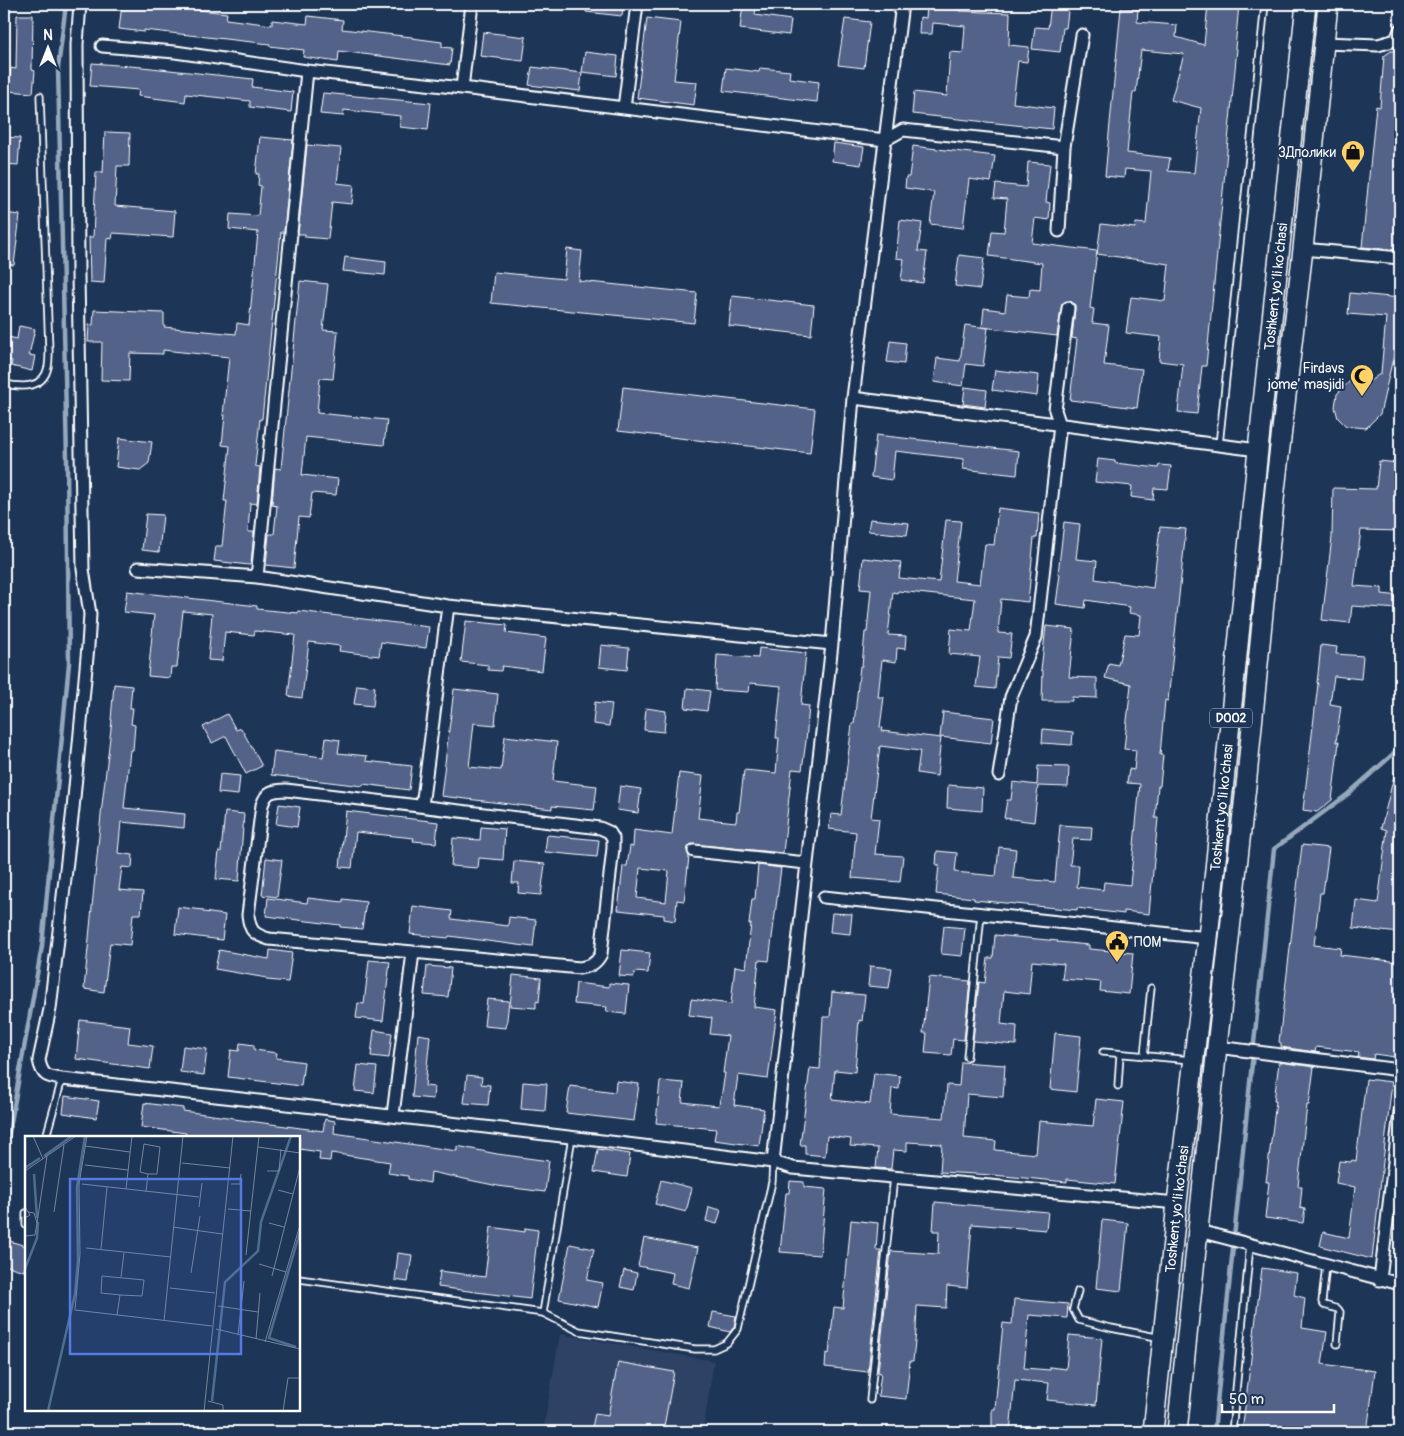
<svg xmlns="http://www.w3.org/2000/svg" width="1404" height="1436" viewBox="0 0 1404 1436" font-family="Pangolin,sans-serif">
	<style>
		.built { fill: #2d4266 }
		.lines { fill: none; stroke-linecap: round; stroke-linejoin: round }
		.stream { stroke: #95a8bc; stroke-width: 4.5 }
		.building { fill: #536289; stroke: #fff; fill-rule: evenodd }
		.service-casing { stroke: #fff; stroke-width: 9 }
		.minor-casing { stroke: #fff; stroke-width: 15 }
		.trunk-casing { stroke: #fff; stroke-width: 22 }
		.service { stroke: #1d3557; stroke-width: 5.5 }
		.minor { stroke: #1d3557; stroke-width: 11 }
		.trunk { stroke: #1d3557; stroke-width: 19 }
		.labels { text-anchor: middle; dominant-baseline: central; stroke-width: 4; stroke-linejoin: round; paint-order: stroke }
		.shield { fill: #1d3557; stroke: #bbc2cd; stroke-width: 1 }
		.shield-label { font-size: 12px; font-weight: bold; fill: #fff }
		.poi-label { font-size: 14px; fill: #fff; stroke: #1d3557; text-anchor: end }
		.street-label { font-size: 14px; fill: #fff; stroke: #1d3557 }
		.inset-river { fill: none; stroke: #4e6e90; stroke-width: 2.5 }
		.inset-road { fill: none; stroke: #77869a; stroke-width: 1 }
		.view { fill: #567ae2; fill-opacity: 0.15; stroke: #567ae2; stroke-width: 2.5 }
		.inset-edge { fill: none; stroke: #fff; stroke-width: 2.5 }
	</style>
	<rect width="100%" height="100%" fill="#1d3557"/>
	<filter id="ink" filterUnits="userSpaceOnUse"><feTurbulence type="fractalNoise" baseFrequency=".02" numOctaves="2"/><feDisplacementMap in="SourceGraphic" scale="10" xChannelSelector="R" yChannelSelector="G"/><feConvolveMatrix kernelMatrix="1 2 1 2 8 2 1 2 1" color-interpolation-filters="sRGB"/></filter>
	<g filter="url(#ink)">
		<!-- built -->
		<path class="built" d="M560,1334L714,1361L703,1432H543Z"/>
		<g class="lines">
			<!-- stream -->
			<path class="stream" d="M4,1153L10,1128L42,946L69,663L67,460L58,68L66,4
				M1214,1432L1274,849L1348,794L1400,748"/>
		</g>
		<!-- building -->
		<path class="building" d="M122,4H163L182,6V8L227,13L226,19L272,25V20L307,24L308,16L343,20L342,29L412,37V38L442,42V47L452,48L450,65L339,51L338,62L303,57L304,50L269,46L270,44L144,30V32L119,29Z
			M586,4H623L622,16L586,12Z
			M743,4H756L755,15L791,20L789,35L740,29Z
			M1051,4H1069L1066,28H1063L1060,52L1032,49L1035,27L1048,28Z
			M1208,4H1239L1235,49H1237L1206,366H1202L1197,414L1178,412L1183,364L1159,361L1161,337L1126,333L1131,297L1165,301L1169,264L1097,254L1101,224L1135,228L1136,223L1146,224L1151,171L1125,169L1124,178L1105,176L1121,8L1138,9L1137,22L1177,25L1176,37L1204,45ZM1141,50L1184,54L1171,100L1201,108L1194,173L1168,171L1170,158L1127,153L1133,92H1136Z
			M927,7L961,10L960,11L1010,13L1009,45L1029,47L1027,62L1018,61L1013,103L1054,108L1052,129L912,114L914,92L947,96L950,52L963,53L965,26L933,23L932,34H919L920,17L926,18Z
			M17,15H33L32,70L35,71L33,93L8,91L11,68L16,69Z
			M647,18L681,22L674,80L697,82L694,105L637,98Z
			M845,19L870,22L864,68L838,65Z
			M483,32L526,37L523,61L480,56Z
			M1391,51H1400V186L1399,199H1400V250L1362,247L1376,106L1380,107L1384,56Z
			M585,52L618,56L616,76L582,72Z
			M92,63L142,67L253,79L252,87L293,92L291,112L250,107V101L186,94L185,102L138,96L139,90L90,86Z
			M532,67L582,73L580,91L529,85Z
			M726,68L759,72L760,68L790,71L789,78L819,82L817,102L723,91Z
			M323,93L431,103L428,130L400,127L401,116L344,110L343,116L320,114Z
			M105,132L130,133L129,166H117L115,206L175,211L173,237L113,233L112,239L107,238L104,283L90,282L89,237H93L96,172H103Z
			M4,137L20,138L18,165L4,164Z
			M260,137L293,140L284,232H281L262,419H260L255,466L260,467L257,504L250,503L248,532H254L251,564L249,565L214,561L216,546H222L227,501H224L230,446L222,445L225,415H223L229,357L163,350V354L130,353L129,381L101,380L102,342H88L89,325H93L94,310L164,313V327L236,334L237,323L249,325L258,232L229,229L230,214L258,216L261,186L258,185L259,174H256Z
			M834,143L864,147L861,165L832,161Z
			M307,145L341,148L337,183L354,185L352,204L332,202L328,239L305,237V234H298Z
			M913,146L995,156L991,182L969,179L963,228L930,224L934,192L905,188L906,177H909Z
			M1028,162L1050,164L1046,202L1050,203L1049,220L1035,218L1032,243L1097,251L1090,308L1094,309L1092,323L1109,325L1104,365L1142,369L1137,408L1070,400L1077,339L1072,338L1075,309V305L1072,302L1066,301L1062,304L1057,336L982,327L984,308L1005,311L1007,295L1029,297L1030,289L1040,290L1042,263L989,256L992,231L1004,232L1007,199L994,198L996,184L1026,187Z
			M4,213L20,215L14,265L4,264Z
			M900,220L922,223L918,251L927,252L923,283L901,280L904,259L896,258Z
			M567,249L582,251L579,281L697,293L694,323L491,303L494,272L564,279Z
			M959,255L984,258L980,289L955,286Z
			M345,257L386,262L385,275L343,271Z
			M300,281L328,284L323,330L338,331L333,379L320,378L317,413L387,420L384,445L306,437L302,475L338,479L336,495L312,493L309,518L299,517L294,568L266,565L269,534H274L277,506L272,505L275,468L281,469Z
			M1350,293L1400,298V341H1397L1380,414L1366,428L1346,426L1338,418L1335,407L1337,394L1351,380L1366,384L1381,373L1386,317L1348,314Z
			M732,296L814,305L811,335L729,326Z
			M965,325L988,328L983,366L966,364L963,386L934,382L937,358L960,361Z
			M19,326L35,329L29,355L35,356L32,371L11,366L12,361L4,359V336L17,339Z
			M890,341L906,343L904,364L887,362Z
			M995,370L1039,375L1037,396L992,390Z
			M623,387L815,409L810,453L618,431Z
			M965,387L987,390L985,407L963,404Z
			M876,435L1019,451L1017,475L963,469L964,459L895,451L892,480L871,477Z
			M119,438L152,442L149,463L140,470L116,467Z
			M1098,459L1115,461V463L1158,468L1159,465L1171,466L1168,489L1154,488L1153,500L1131,497L1132,486L1095,482Z
			M1379,461L1398,463L1394,503H1396V508L1400,509V531L1361,530L1354,586L1382,588V594L1400,596V609L1352,606L1350,623L1322,620L1332,537L1333,488L1376,489Z
			M998,508L1039,513L1037,538H1034L1028,602L1001,599L998,633L1012,634L1009,658L998,657L995,689L976,687L980,657L949,654L951,629L971,631L975,599L898,591L897,593L893,592L888,635L906,636L905,649L897,648L896,662L882,660L878,697H884L880,727L883,728L882,731L941,738L937,776L917,773L920,751L880,746L871,818L879,819L875,854L903,856L900,882L852,878L856,832L829,829L831,814L841,815L852,724H854L860,666H862L865,632H867L871,590L860,589L863,558L901,562L899,578L939,582L946,520L961,521L954,581L980,584L985,544L994,545Z
			M146,514L163,515L159,552L142,550Z
			M870,519L909,523L907,535L868,531Z
			M1064,522L1080,524L1076,559L1097,561L1095,579L1153,588L1160,527L1186,529L1168,701L1165,700L1160,755H1163L1160,786H1158L1155,818H1158L1149,914L1124,911V914L1077,908V910L974,900V898L936,894L939,865H936L937,851L957,853L955,872L996,876L999,847L1016,849L1013,878L1055,882L1060,825L1092,827L1091,840L1073,839L1070,865H1079L1077,887L1103,890L1104,882L1130,885L1140,784L1127,783L1129,769L1134,770L1136,750L1124,749L1131,684L1105,678L1109,663L1118,665L1125,634L1139,635L1141,615L1129,613L1130,607L1086,600L1085,608L1056,604L1060,574H1058Z
			M127,591L257,606V609L298,613V611L429,627L426,648L381,642L379,656L339,651L340,646L309,642L302,698L288,696L295,635L255,631L254,635L225,632L222,661L208,660L212,614L183,611L177,667H171L170,678L148,676L154,615L124,612Z
			M466,621L507,625L506,633L546,638L542,671L502,666L501,671L488,670V665L461,662Z
			M1046,626L1074,629L1069,677L1097,678V698L1072,697V701H1042L1043,671L1041,670Z
			M601,645L629,648L627,670L599,667Z
			M1321,645L1337,647L1336,654L1363,656L1361,679L1334,676L1330,704L1341,706L1336,742H1339L1332,800L1317,812L1303,810L1318,684L1317,683Z
			M759,648L806,653L801,705L809,706L806,741L802,770L792,769L783,853L691,844L687,850L689,857L684,901L677,900L675,921L664,919V915L618,910L623,866H627L630,846L633,847L634,830L672,835L679,773L703,776L698,818L736,822L737,812H739L744,770L776,773L779,738H776L781,686L750,683L749,692L715,690L717,655L758,658ZM640,868L669,871L666,902L637,898Z
			M114,684L132,686L130,708H133L131,724L135,725L133,750H130L124,808L185,814L184,828L121,822L118,853L133,855L132,868L122,867L119,890L143,892L141,914H133L130,945L110,943L104,992L84,989L102,805L112,720H111Z
			M357,685L375,687L373,706L354,704Z
			M687,688L710,691L707,711L685,708Z
			M454,689L498,694L495,725L474,723L469,767L501,770L505,736L557,742L553,781L597,786L594,810L552,806V809L441,796Z
			M595,702L612,704L609,726L593,724Z
			M646,708L666,711L664,732L644,730Z
			M943,712L994,718L991,743L940,737Z
			M227,714L236,730L241,728L262,766L246,774L226,736L212,743L203,727Z
			M1043,729L1073,732L1072,745L1042,743Z
			M326,738L340,740L338,753L367,756L366,761L412,766L409,790L363,784V786L271,775L274,751L323,757Z
			M1038,766L1069,767L1068,787L1038,786L1034,822L1004,818L1007,800H1011L1013,782L1037,785Z
			M1396,768L1400,769V933L1353,928L1356,900L1378,903L1387,830L1381,828Z
			M220,774L240,776L238,795L218,793Z
			M948,785L983,788L982,811L947,808Z
			M620,786L641,789L638,813L617,810Z
			M279,804L300,807L297,827L276,824Z
			M346,811L438,822L436,843L413,841L414,838L356,832L352,868L340,867Z
			M225,812L244,814L239,881L216,879L219,851L221,852Z
			M481,827L505,829L503,860L479,858L478,868L451,866L453,838L480,840Z
			M547,835L599,840L597,857L545,852Z
			M1302,845L1329,848L1323,893H1320L1314,945L1341,948L1340,955L1400,962V1015L1395,1057L1374,1054L1373,1059L1358,1057L1359,1052L1316,1047L1315,1052L1281,1047V1043L1279,1042Z
			M266,858L282,860L277,897L262,895Z
			M514,861L545,864L541,895L518,893L519,883H512Z
			M758,865L781,868L769,961L759,960L754,1007L777,1010L768,1079L738,1075L734,1105L764,1109L759,1146L714,1140L716,1129L656,1123L660,1081L684,1083L682,1102L719,1106L720,1098H721L725,1073H723L728,1036L710,1034L712,1018L689,1015L691,999L731,1004L735,966L746,968L751,924H749L752,899H755Z
			M268,898L307,903L308,898L343,902V899L366,902L362,929L340,927V925L266,916Z
			M413,906L452,911L451,919L508,926L509,917L536,920L533,947L449,936L448,938L410,934Z
			M178,907L203,910V912L225,915L222,940L175,934Z
			M832,913L852,914L850,934L830,932Z
			M944,926L965,928L962,956L941,954Z
			M995,935L1058,941L1057,942L1089,945V949L1133,953L1129,994L1100,991L1101,982L1062,979L1064,964L1032,961L1029,994L1004,991L1001,1024L1017,1026L1016,1045L973,1041L979,982L985,983L988,958H993Z
			M219,950L269,959L270,950L292,953L288,982L267,980V978L215,969Z
			M622,950L650,953L648,973L635,972L634,977L619,976Z
			M369,960L390,962L383,1021L356,1018L358,1003L364,1004Z
			M427,966L451,968L448,997L424,995Z
			M870,966L892,968L889,988L868,986Z
			M513,975L541,978L539,1002L536,1001V1008L510,1006Z
			M929,977L970,981L964,1040L953,1039L951,1055L925,1053L927,1033H923Z
			M576,983L609,987V983L629,985L626,1014L606,1012L607,1007L574,1004Z
			M832,992L865,995L862,1021L859,1020L855,1072L835,1070L832,1100L870,1104L874,1073L900,1076L899,1089L892,1088L890,1114L944,1118L947,1085L959,1086L961,1062L1005,1065L1003,1097L967,1094L964,1138L996,1141L995,1150L1036,1154L1039,1121L1093,1126L1096,1099L1124,1102L1115,1184L1067,1179V1182L993,1175L940,1172L942,1144L907,1142V1151L893,1150L891,1169L876,1168L878,1148L850,1146L851,1139L827,1136L825,1156L805,1154V1145H800L810,1068L820,1069L823,1017H830Z
			M487,999L509,1001L506,1028L484,1026Z
			M80,1020L130,1026L128,1043L153,1046L150,1069L76,1059Z
			M374,1030L392,1033L389,1058L371,1056Z
			M1055,1033L1081,1036L1076,1092L1050,1089Z
			M418,1034L430,1036L425,1086L434,1087L433,1099L412,1097Z
			M240,1043L254,1045V1050L277,1053L276,1058L304,1062L301,1086L228,1077L231,1050L239,1051Z
			M183,1046L207,1049L204,1075L180,1072Z
			M1279,1062L1314,1067L1309,1105H1307L1298,1186H1302L1300,1208L1305,1209L1303,1223L1265,1218L1269,1182H1266L1276,1101H1274Z
			M358,1065L377,1067L374,1093L355,1091Z
			M467,1075L482,1077L481,1084L490,1085L488,1105L464,1103Z
			M1366,1079L1392,1082L1372,1259L1320,1246L1323,1232L1349,1238L1355,1187L1336,1183L1339,1161L1351,1162L1352,1160L1356,1161Z
			M616,1081L639,1084L634,1121L566,1113L570,1086L615,1092Z
			M523,1082L547,1084L545,1111L521,1109Z
			M65,1096L99,1101L96,1118L63,1113Z
			M144,1103L183,1108V1111L234,1118V1119L323,1131L325,1119L335,1121L334,1133L457,1151V1146L497,1154L549,1161L545,1192L498,1186L431,1172L430,1183L408,1179V1176L388,1173L390,1162L331,1153L330,1161L319,1160L320,1152L299,1149V1137H185L186,1133L141,1127Z
			M598,1149L630,1154L627,1177L594,1172Z
			M661,1180L692,1188L686,1212L655,1204Z
			M790,1181L804,1182V1187L826,1189L820,1255L780,1252L786,1193H789Z
			M935,1202L1048,1212L1046,1230L972,1224L967,1288L947,1286L946,1308L917,1306L916,1331L913,1361H910L906,1399L878,1396L881,1373L878,1372L891,1251L938,1254L939,1231H933Z
			M709,1207L721,1210L717,1224L706,1221Z
			M851,1220L878,1223L876,1250H881L868,1372L825,1367L826,1353L829,1354L834,1307L843,1308Z
			M1102,1220L1128,1223L1121,1291L1096,1288Z
			M491,1227L525,1232V1228L538,1230L530,1299L438,1287L440,1271L485,1277Z
			M644,1238L698,1248L689,1288L671,1284L673,1273L638,1266Z
			M6,1240L26,1246V1262L24,1271L4,1265V1248Z
			M570,1244L594,1249L587,1280L603,1283L598,1307L559,1299Z
			M398,1253L412,1255L408,1282L395,1280Z
			M1262,1268L1297,1273L1294,1295L1305,1298L1302,1328L1327,1332L1322,1364L1375,1371L1367,1432H1242Z
			M624,1270L637,1273L634,1290L620,1287Z
			M1014,1299L1068,1304L1067,1318L1029,1315L1024,1368L1050,1370V1367L1066,1369L1069,1335L1102,1338L1096,1405L1047,1400L1049,1383L1015,1380L1010,1432H992V1409H995L1003,1323L1012,1324Z
			M713,1312L736,1316L734,1327L730,1332L710,1327Z
			M618,1362L674,1372L663,1432H591L595,1414L608,1416Z"/>
		<g class="lines">
			<!-- service casing -->
			<g class="service-casing">
				<path id="service" d="M4,384C21,387 43,390 48,367C49,362 49,356 49,351L40,96
					M1219,445L1265,4
					M1103,1052L1191,1060
					M1144,1056L1151,988
					M967,1057L981,914
					M1118,1086L1120,1054
					M46,1137L62,1079
					M572,1137L543,1313L579,1331L695,1349H714L727,1343L738,1329L772,1182L773,1162
					M26,1213V1225
					M1326,1265L1322,1302L1324,1305L1338,1309L1340,1312L1337,1344
					M299,1279L543,1313
					M1078,1291L1073,1309L1079,1320L1111,1328L1161,1338
					M870,1400L894,1177
					M1232,1432L1250,1245"/>
			</g>
			<!-- minor casing -->
			<g class="minor-casing">
				<path id="minor" d="M80,4L77,44L78,275L83,569L90,614L88,646L73,809L50,1009L39,1060C42,1076 47,1077 62,1079C299,1105 536,1132 773,1162L793,1168L1177,1203
					M1324,43L1378,45L1396,40L1400,30
					M102,46L175,52L307,71L462,88L885,140L903,130L1064,147
					M462,88L472,4
					M624,108L637,4
					M1059,231L1064,147L1082,35
					M1303,249L1400,258
					M853,398L1258,450
					M138,568L257,577L448,606L832,644
					M257,577L307,71
					M999,775L1011,697L1036,637L1060,425L1055,410L1068,308
					M422,806L448,606
					M694,851L806,863
					M824,897L1208,938
					M1217,1047L1400,1070
					M393,1115L413,952L269,939C253,934 250,931 248,915L262,805C267,791 271,791 286,790L600,828L609,832L613,838V848L601,954C596,964 590,966 580,968L413,952
					M773,1162L832,644L853,398L902,4
					M1199,1231L1400,1284
					M1380,1280L1400,1112"/>
			</g>
			<!-- trunk casing -->
			<g class="trunk-casing">
				<g id="trunk">
					<path id="s1" d="M1153,1432L1177,1203L1208,938L1258,450L1306,4"/>
					<path d="M1177,1432L1217,1047L1247,777L1275,490L1303,249L1328,4"/>
				</g>
			</g>
			<!-- service -->
			<use href="#service" class="service"/>
			<!-- minor -->
			<use href="#minor" class="minor"/>
			<!-- trunk -->
			<use href="#trunk" class="trunk"/>
		</g>
	</g>
	<!-- icons -->
	<defs>
		<g id="shop-pin" transform="scale(1.25)"><path d="M0 17L-7.5 6A9.5 9.5 0 1 1 7.5 6Z" fill="#ffd166" stroke="#1d3557"/><path d="M-5-2.5h2.3a2.7 3.5 0 0 1 5.4 0H5L5.5 6h-11ZM-1.5-2.5h3a1.5 2.3 0 0 0-3 0Z" fill="#111"/></g>
		<g id="mosque-pin" transform="scale(1.25)"><path d="M0 17L-7.5 6A9.5 9.5 0 1 1 7.5 6Z" fill="#ffd166" stroke="#1d3557"/><path d="M3.5-4.9A6 6 0 1 0 3.5 4.9A5 5 0 1 1 3.5-4.9Z" fill="#111"/></g>
		<g id="civic-pin" transform="scale(1.25)"><path d="M0 17L-7.5 6A9.5 9.5 0 1 1 7.5 6Z" fill="#ffd166" stroke="#1d3557"/><path d="M-.6-6.5H3V-4.5H.6V-3L4-1V1h2V6H-6V1h2V-1L-.6-3ZM-1.2 2.5V6h2.4V2.5Z" fill="#111"/></g>
	</defs>
	<g fill-rule="evenodd">
		<use href="#shop-pin" x="1353" y="152"/>
		<use href="#mosque-pin" x="1362" y="376"/>
		<use href="#civic-pin" x="1117" y="942"/>
	</g>
	<g class="labels">
		<!-- shield labels -->
		<rect class="shield" x="1210" y="708.5" width="42" height="19" rx="4"/>
		<g class="shield-label">
			<text x="1231" y="718">D002</text>
		</g>
		<!-- poi labels -->
		<g class="poi-label">
			<text x="1336" y="152">3Дполики</text>
			<text x="1344" y="368">Firdavs<tspan x="1344" dy="16">jome’ masjidi</tspan></text>
			<text x="1134" y="942" text-anchor="start">ПОМ</text>
		</g>
		<!-- street labels -->
		<g class="street-label">
			<text stroke="none"><textPath href="#s1" startOffset="1152">Toshkent yo‘li ko‘chasi</textPath></text>
			<text stroke="none"><textPath href="#s1" startOffset="628">Toshkent yo‘li ko‘chasi</textPath></text>
			<text stroke="none"><textPath href="#s1" startOffset="224">Toshkent yo‘li ko‘chasi</textPath></text>
		</g>
	</g>
	<!-- overview -->
	<g transform="translate(25 1136)">
		<rect width="275" height="275" fill="#1d3557"/>
		<path class="inset-river" d="M19,20L47,0M0,32L15,22M9,38L12,82M0,133L12,102L13,86M271,211L244,202L275,96M187,265L200,146L233,115L236,86L266,0M23,275L50,158L53,124L52,51L60,0"/>
		<path class="inset-road" d="M8,0L18,23M62,0L54,48L55,118L50,174L187,190M60,10L105,16M233,11L275,17M157,27L205,32M60,29L103,34M0,35L51,0M242,35H254L256,13M57,48L174,61M206,48H215L216,38M101,53L107,0M253,54L268,58M121,56L123,38H132L135,11L119,8L115,36L123,38M0,71L5,79L0,82M174,71L177,47M203,73L226,75M29,76L39,9M12,87L22,20M244,87L259,91M148,91L197,98M0,100L10,99L12,87L9,77L3,76M61,112L146,121M76,113L82,51M221,119L234,0M234,128L261,136M166,137L175,80M247,140L275,31M96,141L99,117M145,152L190,157M193,170L233,176M92,179L95,159L76,157L77,140L119,144L117,160L95,159M139,185L158,0M191,193L275,213M213,199L219,145M231,203L235,157M240,206L275,89M183,265L198,269V275M179,275L208,0M258,275L263,242H275"/>
		<path class="view" d="M45,43H216V218H45Z"/>
		<rect width="275" height="275" class="inset-edge"/>
	</g>
	<!-- margin -->
	<rect width="1404" height="1436" fill="none" stroke="#1d3557" stroke-width="20"/>
	<rect x="10" y="10" width="1384" height="1416" fill="none" stroke="#fff" stroke-width="2" filter="url(#ink)"/>
	<!-- north arrow -->
	<g transform="translate(48 48)" stroke="#1d3557" stroke-width="4" paint-order="stroke">
	<path d="M0-4L9 19L0 12L-9 19Z" fill="#ffffff"/>
	<text y="-8" font-size="14" font-weight="bold" text-anchor="middle" fill="#ffffff">N</text>
	</g>
	<!-- scale -->
	<path d="M1222 1404v8h112v-8" fill="none" stroke="#ffffff" stroke-width="2.5"/>
	<text x="1229" y="1404" font-size="15" fill="#ffffff" stroke="#1d3557" stroke-width="4" paint-order="stroke">50 m</text>
</svg>
